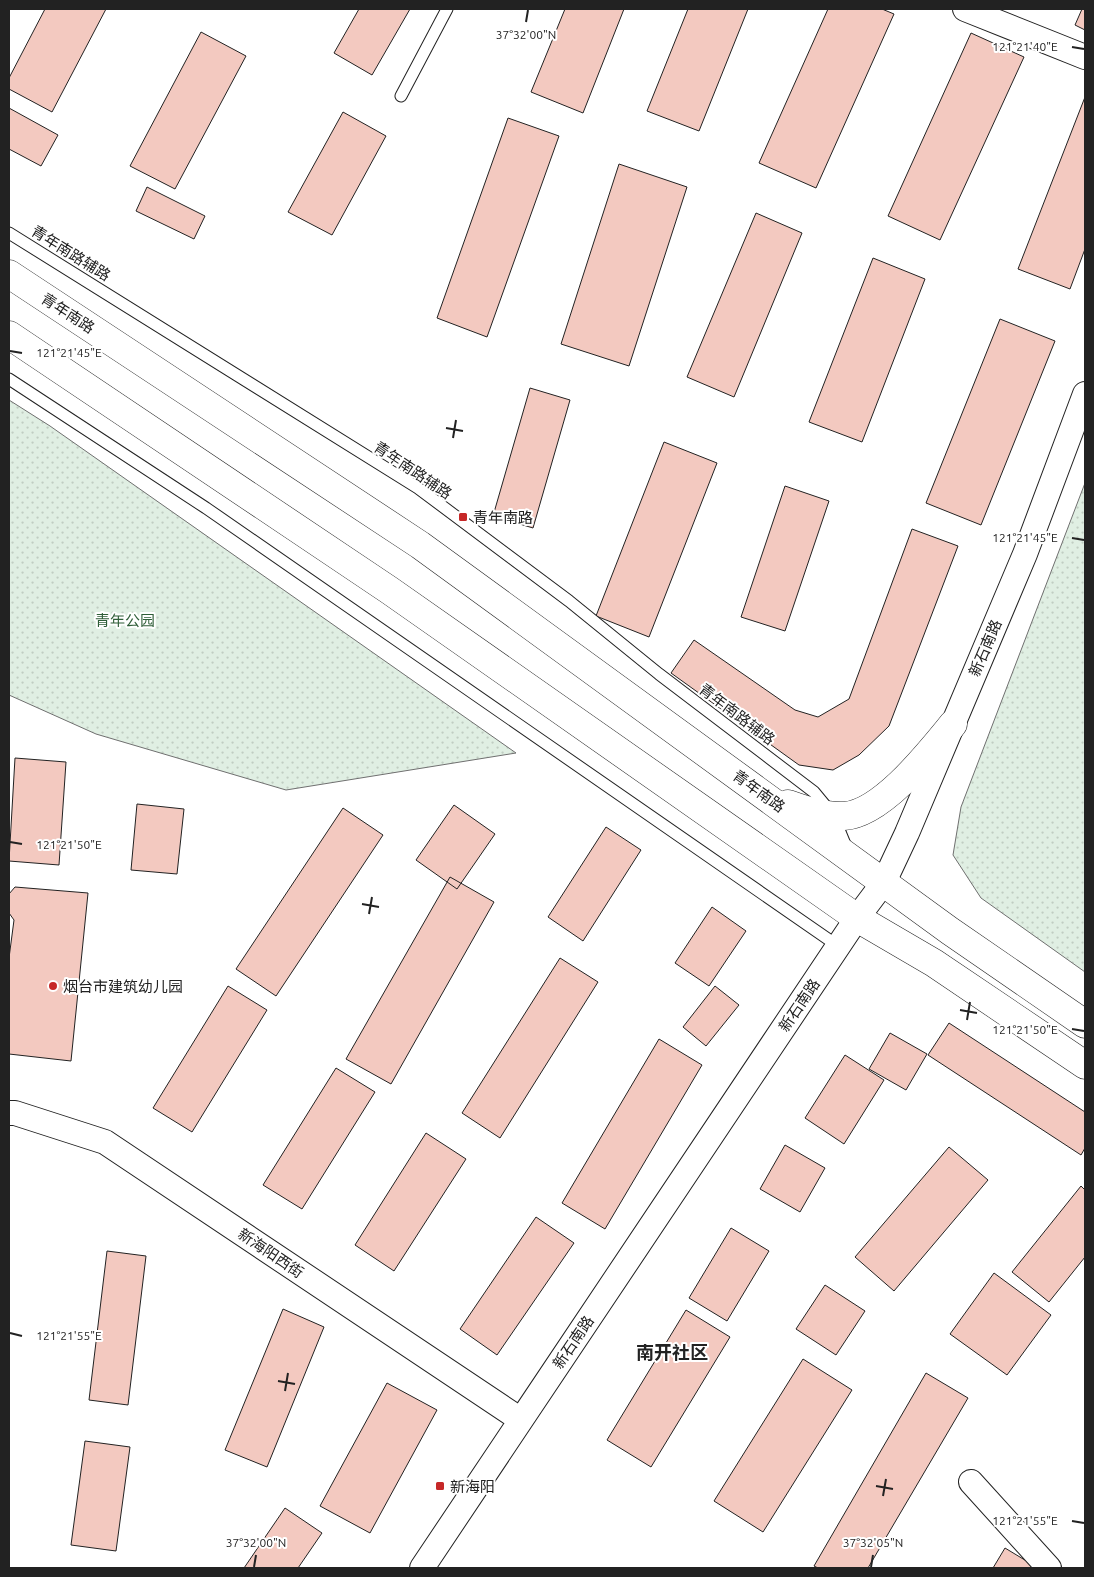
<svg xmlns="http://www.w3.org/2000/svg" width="1094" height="1577" viewBox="0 0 1094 1577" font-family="Ubuntu,'Noto Sans SC',sans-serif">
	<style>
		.grass { fill: url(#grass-dots); stroke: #6f6f6f }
		.building { fill: #f3c9c0; stroke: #222 }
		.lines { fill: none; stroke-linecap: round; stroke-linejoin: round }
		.service-casing { stroke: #222; stroke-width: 13 }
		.minor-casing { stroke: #222; stroke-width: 26 }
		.secondary-casing { stroke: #222; stroke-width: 29 }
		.service { stroke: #fff; stroke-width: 11 }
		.minor { stroke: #fff; stroke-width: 24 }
		.secondary { stroke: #fff; stroke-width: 28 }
		.ticks { fill: none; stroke: #222; stroke-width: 2 }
		.poi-dot { fill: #c62828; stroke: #fff; stroke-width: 2 }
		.labels { text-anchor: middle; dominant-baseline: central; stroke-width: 4; stroke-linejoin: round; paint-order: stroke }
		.street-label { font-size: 15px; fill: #222; stroke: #fff }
		.poi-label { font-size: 15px; fill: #222; stroke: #fff; text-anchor: start }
		.park-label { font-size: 15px; fill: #2f5e38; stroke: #fff }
		.quarter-label { font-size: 18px; font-weight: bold; fill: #222; stroke: #fff }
		.ticks-label { font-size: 12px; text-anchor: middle; fill: #222; stroke: #fff; stroke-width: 4; stroke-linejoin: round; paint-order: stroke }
	</style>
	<defs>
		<pattern id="grass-dots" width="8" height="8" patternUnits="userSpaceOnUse" patternTransform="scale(1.25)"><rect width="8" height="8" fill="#e0efe3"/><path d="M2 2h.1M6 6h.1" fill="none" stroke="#c0cdc2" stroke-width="1.8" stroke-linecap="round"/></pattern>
	</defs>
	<rect width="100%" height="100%" fill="#fff"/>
	<!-- grass -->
	<path class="grass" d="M9,400L50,426L516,753L286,790L96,734L9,695Z
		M1085,483V972L981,898L953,855L961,807Z"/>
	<!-- building -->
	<path class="building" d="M45,9H106L52,112L9,89V78Z
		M359,9H410L372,75L334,53Z
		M565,9H624L583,113L531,92Z
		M688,9H748L699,131L647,111Z
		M828,9H882L894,14L816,188L759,163Z
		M1082,9H1085V30L1075,25Z
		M201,32L246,56L175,189L130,166Z
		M971,33L1024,57L940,240L888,216Z
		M1085,97V249L1070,289L1018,269Z
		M9,108L58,135L41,166L9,149Z
		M343,112L386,136L332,235L288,212Z
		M508,118L559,136L487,337L437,318Z
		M619,164L687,187L629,366L561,344Z
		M147,187L205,216L194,239L136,211Z
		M756,213L802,233L734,397L687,377Z
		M873,258L925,279L862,442L809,422Z
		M1000,319L1055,341L981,525L926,503Z
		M530,388L570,400L533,528L493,516Z
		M664,442L717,463L649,637L596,616Z
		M785,486L829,501L785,631L741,617Z
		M912,529L958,546L889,726L859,755L833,770L799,765L671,673L694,640L795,710L818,717L849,699Z
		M15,758L66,762L59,865L9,861Z
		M137,804L184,809L177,874L131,870Z
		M454,805L495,834L457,889L416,860Z
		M343,808L383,835L276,996L236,969Z
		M606,827L641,850L583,941L548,917Z
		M450,877L494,902L391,1084L346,1059Z
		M15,887L88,893L71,1061L9,1054V958L14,920L9,913V894Z
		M712,907L746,931L709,986L675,963Z
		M560,958L598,982L500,1138L462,1113Z
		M228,986L267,1010L192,1132L153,1108Z
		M715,986L739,1005L706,1046L683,1027Z
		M949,1023L1085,1112V1148L1081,1155L928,1055Z
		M890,1033L927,1054L906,1090L869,1069Z
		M659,1039L702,1065L605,1229L562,1203Z
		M845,1055L884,1080L844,1144L805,1118Z
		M336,1068L375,1092L302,1209L263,1185Z
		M426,1133L466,1159L394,1271L355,1245Z
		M785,1145L825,1168L800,1212L760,1189Z
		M949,1147L988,1180L894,1291L855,1257Z
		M1081,1186L1085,1190V1257L1049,1302L1012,1272Z
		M536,1217L574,1243L497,1355L460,1329Z
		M731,1228L769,1251L727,1321L689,1298Z
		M107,1251L146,1256L128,1405L89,1400Z
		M994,1273L1051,1315L1007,1375L950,1334Z
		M825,1285L865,1311L836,1355L796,1329Z
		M283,1309L324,1327L267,1467L225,1450Z
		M686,1310L730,1337L651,1467L607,1440Z
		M803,1359L852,1390L763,1532L714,1501Z
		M926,1373L968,1398L868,1568H818L814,1566Z
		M387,1383L437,1410L370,1533L320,1506Z
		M85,1441L130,1447L116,1551L71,1545Z
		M285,1508L322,1533L298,1568H244Z
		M1005,1548L1038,1568H993Z"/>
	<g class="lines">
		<!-- service casing -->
		<g class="service-casing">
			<path id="service" d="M401,96L447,9
				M9,233L418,488L569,601L659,674L814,792L833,815L847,849
				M9,379L206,508L838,946"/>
		</g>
		<!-- minor casing -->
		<g class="minor-casing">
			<path id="minor" d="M965,9L1085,57
				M9,1113H15L105,1142L521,1420
				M971,1482L1049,1568
				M422,1568L857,918L884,882L907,833L1025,554L1085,394"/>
		</g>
		<!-- secondary casing -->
		<g class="secondary-casing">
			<path id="secondary" d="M9,274L420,545L950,931L1085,1024
				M9,335L389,590L857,918L934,963L1085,1065
				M788,804C805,810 825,817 844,816C882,814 930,752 953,724"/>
		</g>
		<!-- service -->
		<use href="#service" class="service"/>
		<!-- minor -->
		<use href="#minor" class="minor"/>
		<!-- secondary -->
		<use href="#secondary" class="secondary"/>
	</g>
	<!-- ticks -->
	<path class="ticks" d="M526,22L528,10M1072,47L1084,49M10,351L22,353M446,428L463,431M453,438L456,420M1072,538L1084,540M10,842L22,844M362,904L379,907M369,914L372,897M960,1010L977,1013M967,1020L970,1002M1072,1029L1084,1031M10,1333L22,1336M278,1381L295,1384M285,1391L288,1373M876,1486L893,1489M883,1496L886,1479M1072,1521L1084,1523M254,1567L256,1555M871,1567L873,1555"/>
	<!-- markers -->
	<g class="poi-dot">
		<rect x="458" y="512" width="10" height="10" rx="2.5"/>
		<circle cx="53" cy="986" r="5"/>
		<rect x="435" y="1481" width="10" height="10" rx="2.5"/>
	</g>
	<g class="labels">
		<!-- street labels -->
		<g class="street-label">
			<text transform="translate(71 253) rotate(32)">青年南路辅路</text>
			<text transform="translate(68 313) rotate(33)">青年南路</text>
			<text transform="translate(413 470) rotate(34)">青年南路辅路</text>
			<text transform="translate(985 648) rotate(-67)">新石南路</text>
			<text transform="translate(737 714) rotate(37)">青年南路辅路</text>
			<text transform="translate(759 791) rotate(36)">青年南路</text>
			<text transform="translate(799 1005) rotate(-56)">新石南路</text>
			<text transform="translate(271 1253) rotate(34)">新海阳西街</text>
			<text transform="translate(573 1342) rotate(-56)">新石南路</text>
		</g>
		<!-- poi labels -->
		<g class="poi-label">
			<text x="473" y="517">青年南路</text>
			<text x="63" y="986">烟台市建筑幼儿园</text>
			<text x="450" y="1486">新海阳</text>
		</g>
		<!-- park labels -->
		<g class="park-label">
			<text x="125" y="620">青年公园</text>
		</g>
		<!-- quarter labels -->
		<g class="quarter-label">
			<text x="672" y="1352">南开社区</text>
		</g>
	</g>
	<g class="ticks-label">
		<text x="526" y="39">37°32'00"N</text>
		<text x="1025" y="51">121°21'40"E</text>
		<text x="69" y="357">121°21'45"E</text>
		<text x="1025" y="542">121°21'45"E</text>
		<text x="69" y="849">121°21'50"E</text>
		<text x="1025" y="1034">121°21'50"E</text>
		<text x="69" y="1340">121°21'55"E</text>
		<text x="1025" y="1525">121°21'55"E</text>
		<text x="256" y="1547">37°32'00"N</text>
		<text x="873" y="1547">37°32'05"N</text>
	</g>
	<!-- border -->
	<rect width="1094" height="1577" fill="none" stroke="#222222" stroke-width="20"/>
</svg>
